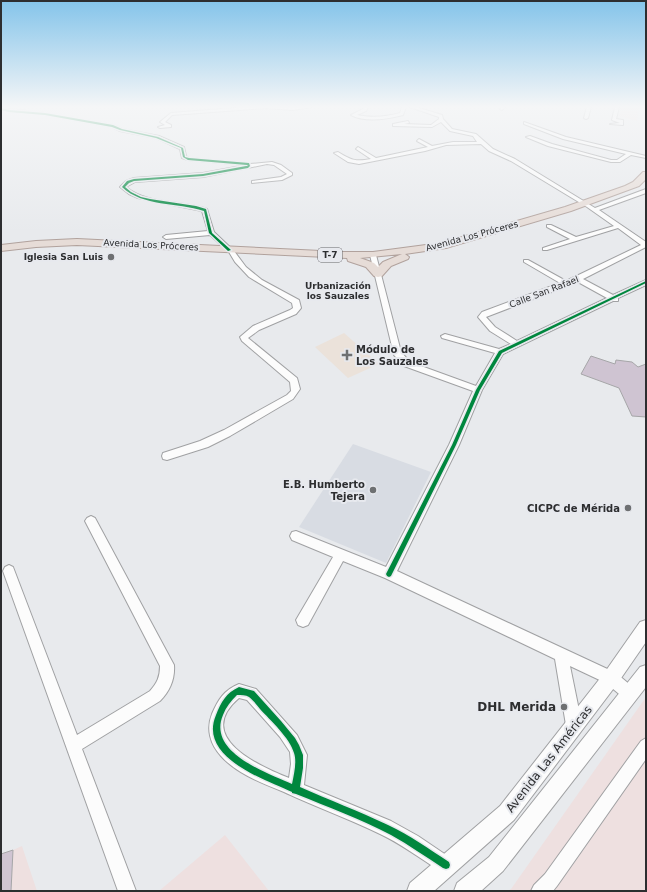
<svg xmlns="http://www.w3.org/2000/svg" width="647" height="892" viewBox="0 0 647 892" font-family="'DejaVu Sans',sans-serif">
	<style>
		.commercial { fill: #eee0e0 }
		.built { fill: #d8dce3 }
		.medical { fill: #ebe2da }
		.building { fill: #cfc4d2; stroke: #a6a6a8 }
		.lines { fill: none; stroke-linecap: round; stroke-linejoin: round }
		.minor-casing { stroke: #a0a1a3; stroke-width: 2 }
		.tertiary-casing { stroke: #a0a1a3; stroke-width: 2 }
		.trunk-casing { stroke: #b1a29d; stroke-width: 2 }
		.minor { fill: #fcfcfc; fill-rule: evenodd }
		.tertiary { fill: #fcfcfc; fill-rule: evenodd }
		.trunk { fill: #e6dcd7; fill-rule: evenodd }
		.cycleway-casing { stroke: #e7e9ee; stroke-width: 3 }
		.cycleway { fill: #00873e; fill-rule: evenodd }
		.poi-dot { fill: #6e7072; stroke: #e7e9ee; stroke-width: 1.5 }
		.labels { text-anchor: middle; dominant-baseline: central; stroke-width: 4; stroke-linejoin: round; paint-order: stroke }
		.far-street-label { font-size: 9px; fill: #2d2e30; stroke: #e7e9ee }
		.shield { fill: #e7e9ee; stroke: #656669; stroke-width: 1 }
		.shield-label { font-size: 9px; font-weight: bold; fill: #2d2e30 }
		.far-poi-label { font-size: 9px; font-weight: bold; fill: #2d2e30; stroke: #e7e9ee; text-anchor: end }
		.far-neighbourhood-label { font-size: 9px; font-weight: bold; fill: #2d2e30; stroke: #e7e9ee }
		.poi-label { font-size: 10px; font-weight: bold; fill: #2d2e30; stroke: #e7e9ee; text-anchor: end }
		.near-poi-label { font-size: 12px; font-weight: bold; fill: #2d2e30; stroke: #e7e9ee; text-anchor: end }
		.near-street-label { font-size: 12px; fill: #2d2e30; stroke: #e7e9ee }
	</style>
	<rect width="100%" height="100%" fill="#e8eaed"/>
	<!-- commercial -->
	<path class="commercial" d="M622,107H639L637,121L619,116Z
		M646,697V891H508L511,889Z
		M225,835L269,891H159Z
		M22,846L37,891H11L13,850Z"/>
	<!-- built -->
	<path class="built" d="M353,444L431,472L386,563L299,527Z"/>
	<!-- medical -->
	<path class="medical" d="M344,333L379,364L348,378L315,347Z"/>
	<!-- building -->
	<path class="building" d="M591,356L615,364L616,360L632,362L638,367L646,364V417L632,416L619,388L581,374Z
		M13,850L11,891H1V854Z"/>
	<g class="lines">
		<!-- minor casing -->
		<g class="minor-casing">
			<path id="minor" d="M246,107H312L293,110L265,108L172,115L165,122L171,125V127L160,128L158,127L165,125L160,122L171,113Z
				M364,107H368L366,111L357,115C371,118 386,117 400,113L402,107H406L403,115C387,119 366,123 351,115L363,109Z
				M410,107H416L442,115L443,119L452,129L476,134L493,149L515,159L595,208L646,189V193L599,210L646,242V247L583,279L613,295L646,280V285L618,298V301H613L503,354L482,390L459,445L397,571L616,673L635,689L637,694L635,699L630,701L625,699L606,683L570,666L582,725L579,730L574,733L569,730L566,725L555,659L385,578L343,561L308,625L303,627L298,625L296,620L333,557L292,540L290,536L292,532L296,531L386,567L449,445L473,391L404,366L394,355L370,255L371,254L376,255L401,352L410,362L476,386L495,353L442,338L441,336L445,334L499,349L511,344L490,331L478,317L482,312L560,283L524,262V260H528L566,281L641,245L618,228L547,250H543V248L570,239L547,227V225H551L576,237L614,226L587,207L511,161L489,151L481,144L446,145L425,151L359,164L348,162L334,153L338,152C351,160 355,162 371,159L356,149L358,147L376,158L428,147L417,141L419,139L432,146L453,142H477L473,136L450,131L441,122L432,127L393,126V124L408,121L409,123L404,124L431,125L439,119V117ZM578,282L607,298L517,341L495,327L486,317Z
				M501,107H505L502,110L500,109Z
				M587,107H591L588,118L586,119L584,118Z
				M615,107H619L616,119L623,120V125L610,124L620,123L612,120Z
				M1,108L45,113L113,125L122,129L159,136L184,147L186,156L189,158L250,164L272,162L281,165L292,173V175L282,180L252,183V181L281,177L287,174L274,165L267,164L203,177L135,182L126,187C148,205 181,200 207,209L214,232L234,251L246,267L262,280L299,300L301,308L296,314L259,330L248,338L297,378L300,389L293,399L230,436L208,447L167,460L163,459L162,456L163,453L200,441L224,430L287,395L291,391L290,382L242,341L240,337L253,326L290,310L293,308L292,303L249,277L235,262L229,252L210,235L166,239L163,237L166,235L208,231L202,211L138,198L129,194L120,187L126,181L134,178L203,173L246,165L188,160L182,158L180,149L156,138L120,131L112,127L45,115L1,110Z
				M524,122L566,137L646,156V158L631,155L620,162H611L548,146L526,137L530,136L552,144L611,160H617L626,154L563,139L524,124Z
				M91,516L95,518L174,665C175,679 170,691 160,701L82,749L136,891H118L3,571L5,567L9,565L13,567L77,735L150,691C157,683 160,677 160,666L85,521L87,518Z
				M239,684L256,689L297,735L307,755L304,785L391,821L418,836L452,859L455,865L452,871L446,874L440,871C420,858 400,843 378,833C347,818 314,806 284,792C262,783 237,774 221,756C210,744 206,729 212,714C218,700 224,690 239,684ZM239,698L247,700L280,737L290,752L291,764L289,778C259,766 193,737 239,698Z
				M646,738V759L557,886L553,891H531L534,885L545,874L641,741Z"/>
		</g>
		<!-- tertiary casing -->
		<g class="tertiary-casing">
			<path id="tertiary" d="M646,620V642L617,684L514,820L434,891H407L410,883L500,806L605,672L640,622Z
				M646,665V687L503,871L481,891H454L457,883L489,857L640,667Z"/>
		</g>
		<!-- trunk casing -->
		<g class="trunk-casing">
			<path id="trunk" d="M643,172H646V179L639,186L571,211L446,248L405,254L409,257L408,259L391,266L382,276L378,277L374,276L366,267L348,261L347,258L77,245L36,247L1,251V245L36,241L77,239L342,252H373L441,243L565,207L625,186L633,182ZM402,254L383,262L378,267L374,263L360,258Z"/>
		</g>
		<!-- minor -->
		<use href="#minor" class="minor"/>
		<!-- tertiary -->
		<use href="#tertiary" class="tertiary"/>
		<!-- trunk -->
		<use href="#trunk" class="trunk"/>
		<!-- cycleway casing -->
		<g class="cycleway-casing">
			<path id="cycleway" d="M1,108L9,110L45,113L113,125L122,129L158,137L183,148L185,157L189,158L249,163L250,166L248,168L203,176L134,181L129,183L125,187L131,192L141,197L150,199L196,206L206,209L212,233L231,250L228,251L209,233L204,211C177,202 143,207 122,187L127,181L134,179L203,174L246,166H248L247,165L188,160L183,157L181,148L156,138L120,130L112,127L45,115L9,112L1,110Z
				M646,281V283L502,353L480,390L456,445L391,576L389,577L387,576L386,574L387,572L452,445L476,390L499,351Z
				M239,687L254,691L281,721L295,738L299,745L303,755V768L300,787C329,800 359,811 388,825C410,835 429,849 449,862L450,865L449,868L446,869L443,868C426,857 409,845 391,835C361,819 328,807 296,794L292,793V792C263,779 198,757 216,715C221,702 226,693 239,687ZM237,695C241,695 246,695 249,697C253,700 257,705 260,709C270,720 290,738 294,753C297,762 294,774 292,784C267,773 207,752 223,715C226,707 231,701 237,695Z"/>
		</g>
		<!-- cycleway -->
		<use href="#cycleway" class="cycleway"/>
	</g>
	<!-- sky -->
	<linearGradient id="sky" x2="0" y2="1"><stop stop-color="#84c4ea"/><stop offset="0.46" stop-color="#f5f6f7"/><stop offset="1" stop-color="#f5f6f7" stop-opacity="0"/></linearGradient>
	<rect width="647" height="232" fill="url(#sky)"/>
	<!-- markers -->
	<g class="poi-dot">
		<circle cx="111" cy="257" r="4"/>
		<path d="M345 349h4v4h4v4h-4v4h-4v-4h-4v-4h4z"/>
		<circle cx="373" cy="490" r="4"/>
		<circle cx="628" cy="508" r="4"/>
		<circle cx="564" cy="707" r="4"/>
	</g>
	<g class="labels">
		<!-- far-street labels -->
		<g class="far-street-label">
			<text transform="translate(472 236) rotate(-15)">Avenida Los Próceres</text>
			<text transform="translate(151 245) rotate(3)">Avenida Los Próceres</text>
			<text transform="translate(544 292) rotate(-21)">Calle San Rafael</text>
		</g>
		<!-- shield labels -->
		<rect class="shield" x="318" y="248" width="24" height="14" rx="3"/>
		<g class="shield-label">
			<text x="330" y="255">T-7</text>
		</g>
		<!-- far-poi labels -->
		<g class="far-poi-label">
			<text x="103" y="257">Iglesia San Luis</text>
		</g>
		<!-- far-neighbourhood labels -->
		<g class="far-neighbourhood-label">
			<text x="338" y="286">Urbanización<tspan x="338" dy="10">los Sauzales</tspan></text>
		</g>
		<!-- poi labels -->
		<g class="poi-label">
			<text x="356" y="349" text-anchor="start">Módulo de<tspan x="356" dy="12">Los Sauzales</tspan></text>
			<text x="365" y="484">E.B. Humberto<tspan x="365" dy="12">Tejera</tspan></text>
			<text x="620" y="508">CICPC de Mérida</text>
		</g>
		<!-- near-poi labels -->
		<g class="near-poi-label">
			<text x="556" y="707">DHL Merida</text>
		</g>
		<!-- near-street labels -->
		<g class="near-street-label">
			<text transform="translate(549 759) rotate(-52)">Avenida Las Américas</text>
		</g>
	</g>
	<!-- border -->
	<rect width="647" height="892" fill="none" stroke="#2d2e30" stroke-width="4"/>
</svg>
